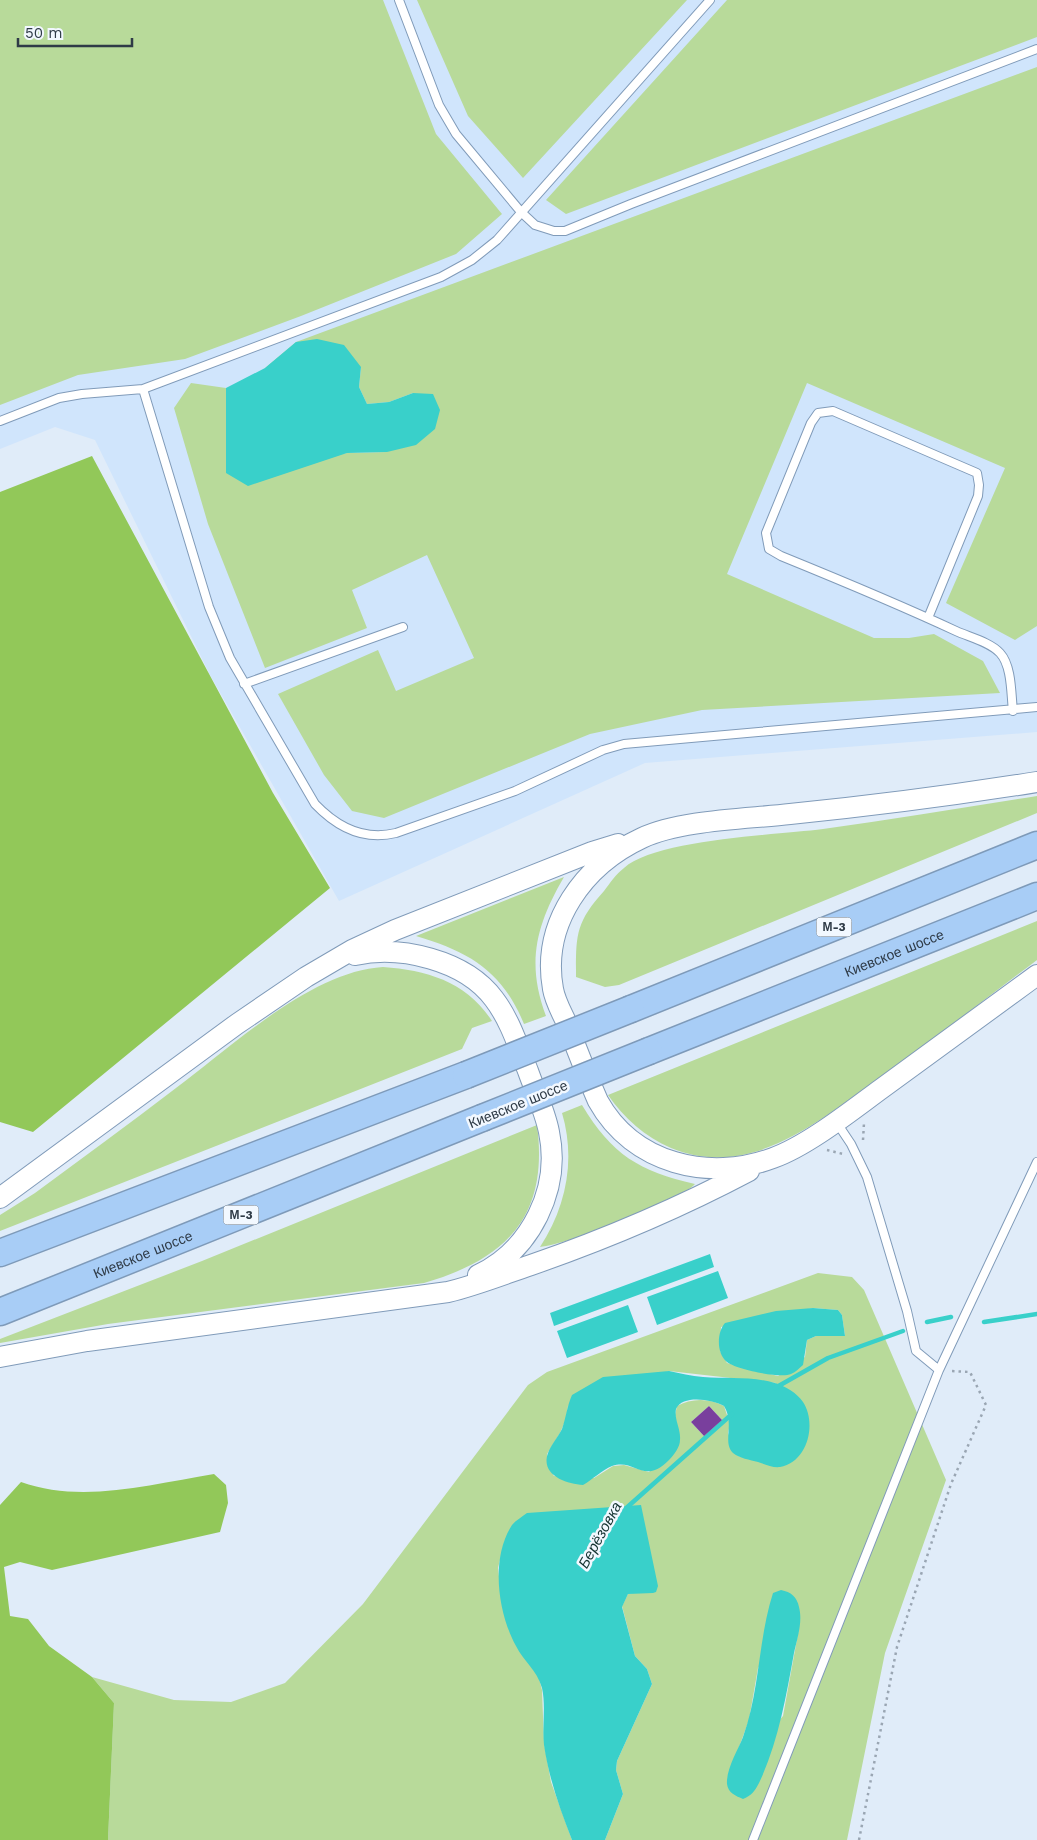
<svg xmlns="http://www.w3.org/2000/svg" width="1037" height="1840" viewBox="0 0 1037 1840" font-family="'Work Sans',sans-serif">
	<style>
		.built { fill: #d0e5fc }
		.green { fill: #b8da9a; fill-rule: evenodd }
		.forest { fill: #92c859 }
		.water { fill: #39d0ca }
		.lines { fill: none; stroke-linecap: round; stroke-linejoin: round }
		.stream { stroke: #39d0ca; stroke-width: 4.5 }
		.building { fill: #793f9d }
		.lane-casing { stroke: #809bb9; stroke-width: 10 }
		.secondary-casing { stroke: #809bb9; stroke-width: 22 }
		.highway-casing { stroke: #7e9ab9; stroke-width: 29 }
		.path { stroke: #9aa6b3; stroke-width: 2.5; stroke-dasharray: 2.5 4; stroke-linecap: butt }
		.lane { stroke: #fff; stroke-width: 8 }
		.secondary { stroke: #fff; stroke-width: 20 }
		.highway { stroke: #a8cdf6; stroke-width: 26 }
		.highway-bridge-casing { stroke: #7e9ab9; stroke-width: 29; stroke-linecap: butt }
		.highway-bridge { stroke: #a8cdf6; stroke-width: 26 }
		.labels { text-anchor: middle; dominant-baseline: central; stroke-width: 5; stroke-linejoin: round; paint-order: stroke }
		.shield { fill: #f2f8ff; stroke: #6a747e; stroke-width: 1 }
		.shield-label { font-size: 12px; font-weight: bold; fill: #2f3b47 }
		.street-label { font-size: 14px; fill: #2f3b47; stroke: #f2f8ff }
		.water-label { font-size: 15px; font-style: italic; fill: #143331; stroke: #f2f8ff }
	</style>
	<rect width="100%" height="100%" fill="#e0ecf9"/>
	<!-- built -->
	<path class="built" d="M0,0H1037V732L645,763L339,901L210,675L95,440L55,427L0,449Z"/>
	<!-- green -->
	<path class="green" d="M0,0H383L436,134L502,214L456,254L301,316L185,359L78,375L0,405Z
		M417,0H687L523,178L468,116Z
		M727,0H1037V37L566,214L546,200Z
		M1037,67V626L1015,640L946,603L1005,468L807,383L727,574L874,638H909L934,634L983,661L1000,693L702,710L590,734L384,818L352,811L324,775L278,694L378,650L396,691L474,658L427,555L352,590L367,628L265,668L208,524L174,408L191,383L226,388V473L347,453L387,452L413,393L389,402L367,404L359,387L361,367L265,368L296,342Z
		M1037,796V813L619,985L605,987L576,977C576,936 575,923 604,891C610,883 616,874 624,868C656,839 777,835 823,829C894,819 966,807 1037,796Z
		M564,877C536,925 526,963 546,1016L524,1024C502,971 470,952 416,936Z
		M1037,921V960C985,999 935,1039 882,1076C820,1120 751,1181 671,1148C645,1137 624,1118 608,1095Z
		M383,967C427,970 467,982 492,1021L472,1028L462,1049L0,1231V1215L35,1193C82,1158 129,1124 176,1088C232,1046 312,971 383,967Z
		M582,1105C612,1155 639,1171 695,1184C676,1204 569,1244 540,1247C566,1207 576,1160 562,1113Z
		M537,1125C549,1216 507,1259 424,1283L108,1324L0,1343V1339L202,1261Z
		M818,1273L852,1277L864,1290L946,1480L885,1653L847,1840H605L623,1794L616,1770L617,1761L652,1684L647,1669L635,1656L622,1606L628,1594L633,1593L505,1540L498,1568L502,1601L538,1674L542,1690L544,1743L551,1782L572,1840H108L114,1703L92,1677L174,1700L231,1702L285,1683L363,1604L528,1385L547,1372ZM813,1308L838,1310L842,1315L845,1336H816L807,1340L805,1357L778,1376L727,1363L720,1351L721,1327ZM669,1371L776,1383L780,1467L738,1456L728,1433L730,1424L724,1406C710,1398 691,1398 677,1406L675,1415L680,1440L649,1472L624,1465L613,1466L594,1478L554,1476L548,1466L547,1454L560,1433L566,1419L568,1406ZM709,1406L722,1420L704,1436L691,1422ZM799,1608V1628L783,1716L728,1777L749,1720L758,1668Z"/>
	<!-- forest -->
	<path class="forest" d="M92,456L273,793L330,888L33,1132L0,1122V492Z
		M214,1474L226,1485L228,1503L220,1532L52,1570L20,1562L4,1567L10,1616L28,1619L49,1646L92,1677L114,1703L108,1840H0V1505L21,1482C82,1504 152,1484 214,1474Z"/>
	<!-- water -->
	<path class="water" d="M317,339L344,345L361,367L359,387L367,404L389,402L413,393L433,394L440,410L435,429L416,445L387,452L347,453L248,486L226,473V388L265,368L296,342Z
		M710,1254L714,1267L554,1326L550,1313Z
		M718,1271L728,1298L657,1325L647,1297Z
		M628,1305L638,1332L567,1358L557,1331Z
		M813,1308L838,1310L842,1315L845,1336H816L807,1340L803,1365C799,1368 796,1372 791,1374C781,1379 735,1369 727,1362C716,1353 717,1332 725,1323L776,1311Z
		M669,1371C680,1373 691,1376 703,1377C727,1379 751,1376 775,1383C785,1386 797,1393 803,1402C817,1423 808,1462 780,1467C773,1468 764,1464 758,1462C750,1460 739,1458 733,1453C722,1442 735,1424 724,1406C713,1400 683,1394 676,1409C674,1420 681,1429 680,1440C680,1447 674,1455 669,1460C643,1486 636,1458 612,1466C602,1470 592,1480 583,1485C566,1484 540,1475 548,1453C551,1445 558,1437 562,1429C566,1418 567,1406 572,1395L603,1377Z
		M641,1505L658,1586L656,1592L653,1593L628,1594L622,1607L635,1656L647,1669L652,1684L617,1761L616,1770L623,1794L605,1840H572C560,1809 549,1779 544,1745C542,1726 546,1706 542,1688C537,1670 524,1662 516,1646C498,1613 490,1559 512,1525C516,1520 522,1517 527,1513Z
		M781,1590C791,1592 797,1597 799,1607C803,1622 797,1639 794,1653C786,1697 778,1743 759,1783C755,1791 751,1796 743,1799C736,1796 728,1793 727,1784C726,1769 738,1750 743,1737C760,1690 758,1640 773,1593Z"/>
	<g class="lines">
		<!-- stream -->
		<path class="stream" d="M927,1322L951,1317
			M984,1322L1037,1314
			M775,1388L828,1358L903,1331
			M624,1510L732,1414"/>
	</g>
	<!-- building -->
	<path class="building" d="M709,1406L722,1420L704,1436L691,1422Z"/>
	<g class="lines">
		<!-- lane casing -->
		<g class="lane-casing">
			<path id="lane" d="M399,0L439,105L456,134L521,212L535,225L554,231H565L631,204L1037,49
				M143,389L209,607L230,658L315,804C337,827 364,841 396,833L515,791L603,750L624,744L1037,707
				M0,421L59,398L82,394L143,389L441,277L472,260L497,240L710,0
				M928,618L978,496L979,485L977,473L833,411L818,413L811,423L766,533L769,549L781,556C840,580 898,604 956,631C969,637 990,642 1000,653C1012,666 1011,694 1013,711
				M244,684L403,627
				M939,1370L1037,1162
				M753,1840L939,1370L916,1351L907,1311L867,1177L851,1144L837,1123"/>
		</g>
		<!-- secondary casing -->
		<g class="secondary-casing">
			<path id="secondary" d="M1037,782C955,795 872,806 790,814C747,819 680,820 642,838C584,865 541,923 553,989C555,1001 562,1013 567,1024C577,1050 587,1076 598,1101C633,1164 709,1182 773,1158C807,1146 851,1111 881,1089C933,1051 985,1013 1037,975
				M355,955C400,945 465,960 494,999C510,1020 518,1046 528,1071C535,1091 545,1111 549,1132C561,1189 531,1250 478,1275
				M0,1198L237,1024L306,977L352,950L395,930L592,852L618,844
				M0,1357L87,1341L448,1292C477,1285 504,1274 531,1265C606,1239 679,1208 749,1171"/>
		</g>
		<!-- highway casing -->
		<g class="highway-casing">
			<g id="highway">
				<path d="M631,1009L1037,845"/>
				<path id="s1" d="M649,1051L1037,896"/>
				<path d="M0,1253L466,1075"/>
				<path id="s2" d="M0,1312L482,1118"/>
			</g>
		</g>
		<!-- path -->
		<path class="path" d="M863,1140L864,1123
			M827,1150L843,1154
			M859,1840L897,1647L951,1484L986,1405L970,1372L950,1371"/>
		<!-- lane -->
		<use href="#lane" class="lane"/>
		<!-- secondary -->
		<use href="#secondary" class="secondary"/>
		<!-- highway -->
		<use href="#highway" class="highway"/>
		<!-- highway-bridge casing -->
		<g class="highway-bridge-casing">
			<path id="highway-bridge" d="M466,1075L631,1009
				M482,1118L649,1051"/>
		</g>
		<!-- highway-bridge -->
		<use href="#highway-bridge" class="highway-bridge"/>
	</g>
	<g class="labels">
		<!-- shield labels -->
		<g class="shield">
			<rect x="816.5" y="917.5" width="35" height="19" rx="4"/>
			<rect x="223.5" y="1205.5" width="35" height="19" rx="4"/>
		</g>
		<g class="shield-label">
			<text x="834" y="927">М-3</text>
			<text x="241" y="1215">М-3</text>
		</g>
		<!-- street labels -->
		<g class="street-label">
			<text stroke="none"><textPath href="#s1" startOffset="264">Киевское шоссе</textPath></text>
			<text transform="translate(518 1104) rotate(-22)">Киевское шоссе</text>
			<text stroke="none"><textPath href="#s2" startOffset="154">Киевское шоссе</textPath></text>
		</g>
		<!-- water labels -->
		<g class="water-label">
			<text transform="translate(600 1535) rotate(-61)">Берёзовка</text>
		</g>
	</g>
	<!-- scale -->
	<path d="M18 38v8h114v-8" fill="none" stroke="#2f3b47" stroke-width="2.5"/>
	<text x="25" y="38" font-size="15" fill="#2f3b47" stroke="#f2f8ff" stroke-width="4" paint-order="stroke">50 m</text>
</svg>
